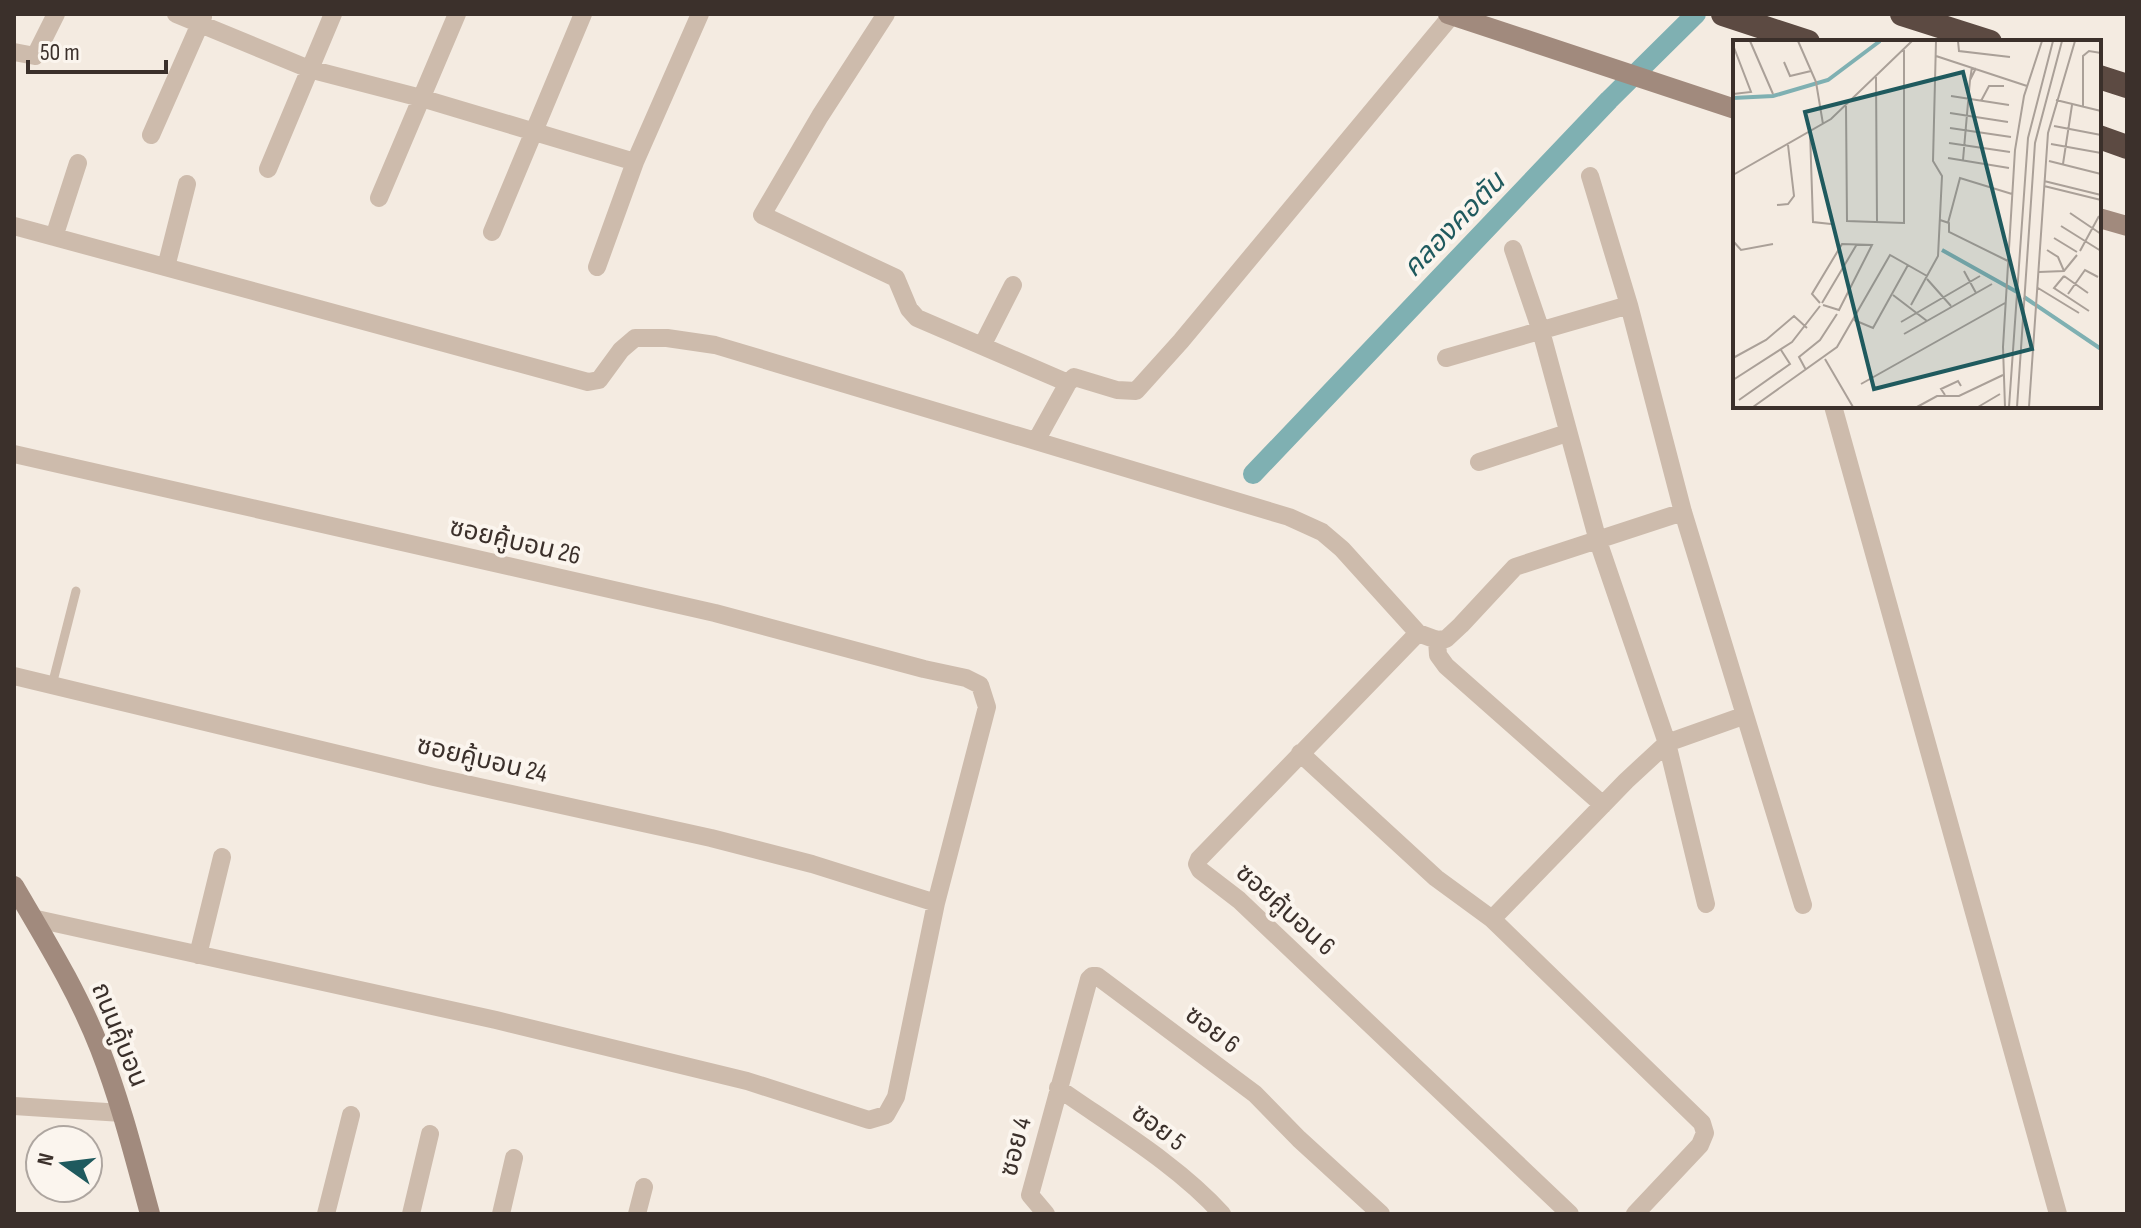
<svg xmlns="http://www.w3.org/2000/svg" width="2141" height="1228" viewBox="0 0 2141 1228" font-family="'Sofia Sans Condensed','Noto Sans Thai',sans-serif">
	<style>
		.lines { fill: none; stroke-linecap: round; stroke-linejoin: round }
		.canal { stroke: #7fb0b2; stroke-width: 20 }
		.service { stroke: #cdbbac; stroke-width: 9 }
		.minor { stroke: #cdbbac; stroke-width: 18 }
		.secondary { stroke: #a18a7d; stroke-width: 20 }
		.motorway { stroke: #5c4a42; stroke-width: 24 }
		.labels { text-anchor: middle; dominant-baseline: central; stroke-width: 8; stroke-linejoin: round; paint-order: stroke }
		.street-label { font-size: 26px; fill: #3b302b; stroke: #fbf5ee }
		.water-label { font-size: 28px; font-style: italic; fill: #1f5a5e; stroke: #fbf5ee }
		.inset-river { fill: none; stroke: #7fb0b2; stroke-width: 4 }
		.inset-road { fill: none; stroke: #aaa098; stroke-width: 2 }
		.view { fill: #1f5a5e; fill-opacity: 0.15; stroke: #1f5a5e; stroke-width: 4 }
		.inset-edge { fill: none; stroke: #3b302b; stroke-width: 4 }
	</style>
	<rect width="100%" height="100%" fill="#f4ebe1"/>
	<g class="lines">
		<!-- canal -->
		<path class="canal" d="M1253,474L1609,100L1696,14"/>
		<!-- service -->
		<path class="service" d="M52,685L76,591"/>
		<!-- minor -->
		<path class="minor" d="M176,14L309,69L421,98L635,162
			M886,14L820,116L762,215L896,278L909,309L917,318L1068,383
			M14,52L35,56L56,14
			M151,135L203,17
			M268,169L333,14
			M1590,176L1629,305L1683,512L1803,905
			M379,198L457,14
			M14,226L588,382L599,380L621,350L635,338H667L715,345L1289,517L1322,532L1342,549L1418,633L1437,640L1446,639L1461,625L1515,567L1683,512
			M492,232L583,14
			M54,237L78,163
			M1513,249L1541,331L1598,541L1667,743L1706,904
			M166,267L187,184
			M597,267L635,162L700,14
			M982,346L1013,285
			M1446,358L1629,305
			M1833,406L2058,1214
			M1036,441L1068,383L1074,377L1117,390L1136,391L1181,341L1452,15
			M14,454L715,613L924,669L966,678L980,685L987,707L936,903L896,1097L886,1115L869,1120L747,1081L496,1020L32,918
			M1479,462L1567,433
			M1418,633L1199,859L1197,864L1200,870L1239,900L1570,1214
			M1437,640L1438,655L1446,666L1603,805
			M14,676L434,777L711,838L812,864L936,903
			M1300,753L1436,878L1492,919L1702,1123L1705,1133L1700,1145L1635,1214
			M1492,919L1626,781L1667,743L1743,716
			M198,955L222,857
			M1058,1088C1112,1126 1178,1165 1222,1214
			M14,1106L122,1113
			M326,1214L351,1115
			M411,1214L430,1134
			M501,1214L514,1158
			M637,1214L644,1187
			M1046,1214L1030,1195L1089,979L1092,976H1097L1255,1094L1299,1139L1381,1214"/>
		<!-- secondary -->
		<path class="secondary" d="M1448,14L1735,109
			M2099,218L2127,226
			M14,886C45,939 78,992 100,1049C121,1103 135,1159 150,1214"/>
		<!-- motorway -->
		<path class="motorway" d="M1723,14L1808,42
			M1902,14L1990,42
			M2099,77L2127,86
			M2099,137L2127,147"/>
	</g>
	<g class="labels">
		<!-- street labels -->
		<g class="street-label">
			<text transform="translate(515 542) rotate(13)">ซอยคู้บอน 26</text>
			<text transform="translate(482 760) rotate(13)">ซอยคู้บอน 24</text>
			<text transform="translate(1285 910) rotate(42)">ซอยคู้บอน 6</text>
			<text transform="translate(1212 1030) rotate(37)">ซอย 6</text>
			<text transform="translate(119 1035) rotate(68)">ถนนคู้บอน</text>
			<text transform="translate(1158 1128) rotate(37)">ซอย 5</text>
			<text transform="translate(1016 1147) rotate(-75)">ซอย 4</text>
		</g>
		<!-- water labels -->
		<g class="water-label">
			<text transform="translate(1454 225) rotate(-46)">คลองคอตัน</text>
		</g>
	</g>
	<!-- overview -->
	<g transform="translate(1733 40)">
		<rect width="368" height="368" fill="#f4ebe1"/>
		<path class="inset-river" d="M0,58L40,56L95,40L147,1M209,210L284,252M291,257L368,309"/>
		<path class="inset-road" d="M17,1L40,54M65,1L83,42L90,84M225,1L226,11L277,17M0,5L18,52L0,54M203,16L294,46M51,22L57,36L78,31M239,27L237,40L243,28M143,37L144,182M218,56L276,65M323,60L368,71M248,61L256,46H271M113,66L114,181L171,183V10M350,67V16L356,11L368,13M217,73L275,82M321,86L368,95M217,88L278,97M77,91L80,182L98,184M216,103L277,112M318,104L368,113M215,118L276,128M230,120L237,40M316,121L368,134M330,124L339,65M0,135L98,79L179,1M311,141L368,155M311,146L368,160M44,165L55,164L61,156L55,105M337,173L368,194M207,180L216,183V192L275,221M215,183L227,138L279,154M328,186L368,211M321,198L344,212M0,201L8,210L40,204M314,210L325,217L331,231M347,211L366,176M231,231L243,253M306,232L331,231L344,215M331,236L321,248L356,271M331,236L355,253M194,239L218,266M305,248L346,273M335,254L352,230L365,237M160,255L194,281M87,263L79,254L109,204L139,205L106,270L90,265M89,263L124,204M178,265L205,216L209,136L200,121L203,1M121,280L140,288L175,225M168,282L247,236M171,294L259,244M0,318L33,300L61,276L74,288M92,319L120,367M73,330L66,317L87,300L104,274M0,340L59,302L87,266M128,344L272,263M212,355L208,349L225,341L228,346M6,360L57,324L48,310M20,367L104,307L157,215L194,236M184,367L204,356H226L270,335M245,367L267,354M272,367L270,307L282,110L291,56L309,1M276,367L295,98L320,1M284,367L302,103L329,1M296,367L315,93L342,1"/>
		<path class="view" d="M230,32L299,309L141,349L72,72Z"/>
		<rect width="368" height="368" class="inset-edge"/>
	</g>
	<!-- border -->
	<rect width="2141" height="1228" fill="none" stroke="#3b302b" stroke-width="32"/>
	<!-- north arrow -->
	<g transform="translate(64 1164) rotate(284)"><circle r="38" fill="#fbf5ee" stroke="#aea6a0" stroke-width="2"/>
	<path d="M0-6L14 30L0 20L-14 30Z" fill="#1f5a5e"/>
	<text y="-12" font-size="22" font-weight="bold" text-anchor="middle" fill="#3b302b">N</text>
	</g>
	<!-- scale -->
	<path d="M28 60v12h138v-12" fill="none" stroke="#3b302b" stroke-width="4"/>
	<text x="40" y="60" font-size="24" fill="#3b302b" stroke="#fbf5ee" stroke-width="6" paint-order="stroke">50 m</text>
</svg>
